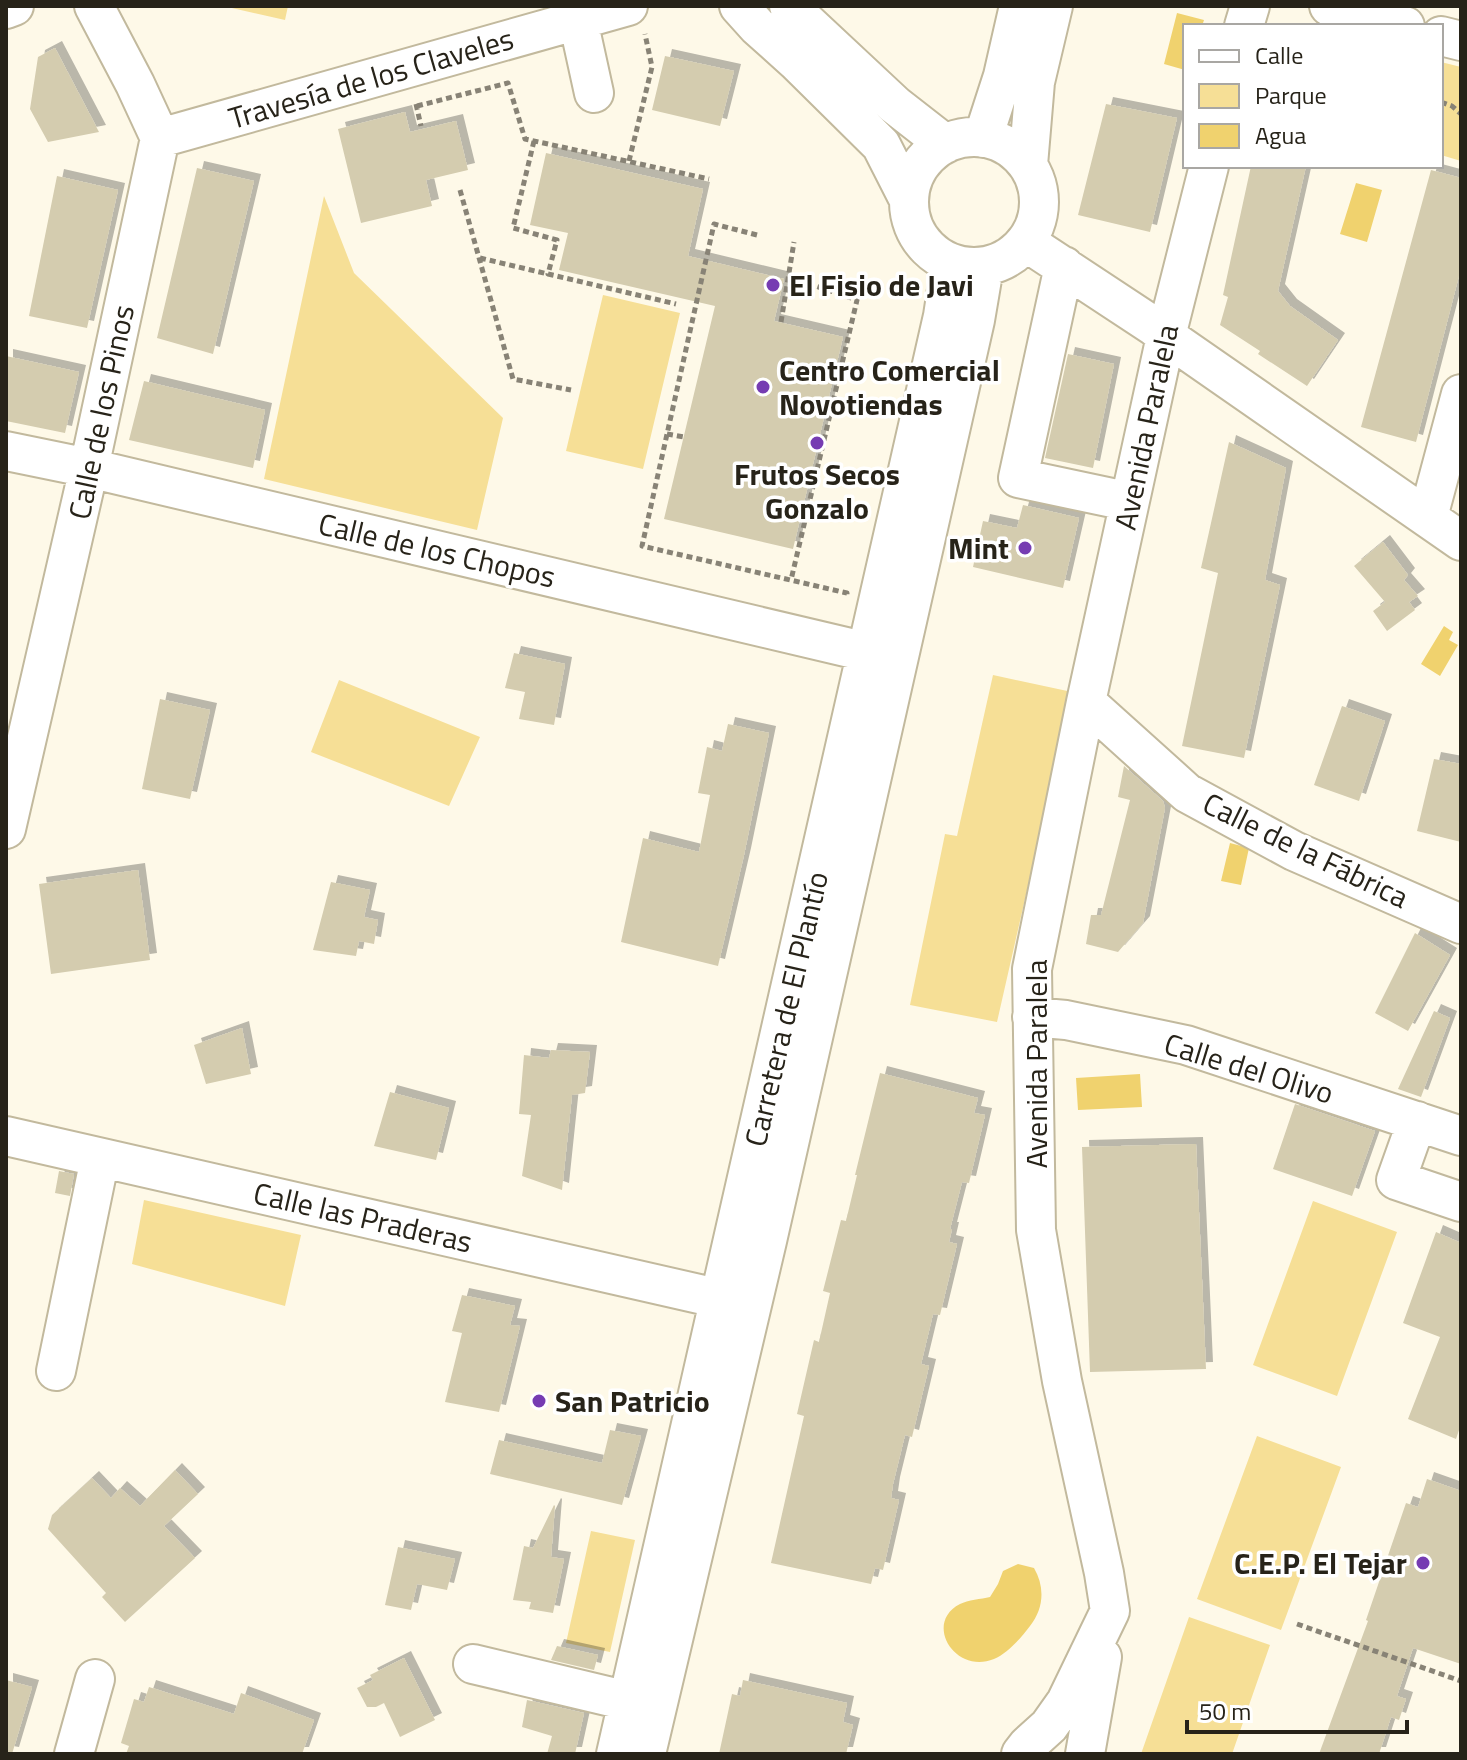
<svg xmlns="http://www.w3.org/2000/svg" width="1467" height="1760" viewBox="0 0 1467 1760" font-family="'Titillium Web',sans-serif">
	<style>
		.green { fill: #f6df96 }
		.water { fill: #f0d26e }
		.building { fill: #d4ccaf; filter: url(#shadow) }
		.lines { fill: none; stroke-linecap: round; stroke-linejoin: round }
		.minor-casing { stroke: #c2b99d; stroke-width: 42 }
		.path { stroke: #888376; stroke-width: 5; stroke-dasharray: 6 4; stroke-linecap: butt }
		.minor { stroke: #fff; stroke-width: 38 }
		.poi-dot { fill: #763cb2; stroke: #fff; stroke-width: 3 }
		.labels { text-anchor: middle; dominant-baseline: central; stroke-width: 7; stroke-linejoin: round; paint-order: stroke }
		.street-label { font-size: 30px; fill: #272319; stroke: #fff }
		.poi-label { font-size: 30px; font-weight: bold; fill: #272319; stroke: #fff; text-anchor: start }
	</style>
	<defs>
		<filter id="shadow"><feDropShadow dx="7" dy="-7" stdDeviation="0" flood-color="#0004"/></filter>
	</defs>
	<rect width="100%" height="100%" fill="#fef9e8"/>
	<!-- green -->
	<path class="green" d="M223,6H288L285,20Z
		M1441,62L1461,67V161L1441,155Z
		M324,196L354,273L503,418L477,530L264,479Z
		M603,295L680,313L643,469L566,451Z
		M993,675L1072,692L997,1022L910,1005L945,834L957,836Z
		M339,680L480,737L449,806L311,752Z
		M144,1200L301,1235L285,1306L132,1264Z
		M1313,1201L1397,1232L1337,1396L1253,1365Z
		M1257,1436L1341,1467L1281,1630L1197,1599Z
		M591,1531L635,1540L610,1652L566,1643Z
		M1189,1617L1270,1645L1232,1754H1141Z"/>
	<!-- water -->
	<path class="water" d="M1177,13L1204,20L1202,26H1185V70L1164,64Z
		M1356,183L1382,190L1367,242L1340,234Z
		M1444,626L1453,632L1449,640L1458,645L1440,676L1421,664Z
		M1230,843L1249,848L1241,885L1221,881Z
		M1140,1074L1142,1107L1078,1110L1076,1078Z
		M1018,1564L1034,1568C1045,1587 1044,1608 1030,1626C1021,1638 1008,1653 994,1659C955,1675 923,1623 960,1604C968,1600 981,1599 990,1597L998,1584L1003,1571Z"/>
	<!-- building -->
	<path class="building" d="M55,48L99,132L48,142L30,109L38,57Z
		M665,56L734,71L720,126L652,110Z
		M1106,104L1177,118L1150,232L1078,215Z
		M405,112L410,132L456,121L468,170L426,180L432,206L361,223L338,129Z
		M546,153L703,189L688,256L784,279L774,321L843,337L793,549L664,519L715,306L559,270L568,233L530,225Z
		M1251,166H1306L1278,291L1290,306L1338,340L1307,386L1258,354L1260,351L1220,325L1228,297L1223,295Z
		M197,168L254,181L213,354L157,338Z
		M1431,170L1461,178V268L1416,442L1361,427Z
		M57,176L118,190L87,328L29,316Z
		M1068,354L1114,364L1093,468L1045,458Z
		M6,356L79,372L65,433L6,421Z
		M144,381L265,410L253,468L129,440Z
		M1229,442L1286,468L1265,580L1280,585L1244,758L1182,746L1218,573L1201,568Z
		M1023,505L1079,518L1063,588L973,567L983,521L1017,528Z
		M1383,542L1408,575L1404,580L1418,596L1409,602L1415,610L1387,631L1373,611L1385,602L1354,566Z
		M514,653L565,664L554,725L519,719L525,692L505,688Z
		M160,699L210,710L190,799L142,789Z
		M1342,706L1385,721L1359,801L1314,785Z
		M728,724L769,733L744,855L718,966L621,942L643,838L699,852L710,795L698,793L707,747L722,751Z
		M1434,759L1461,764V842L1417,831Z
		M1124,766L1163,801L1165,808L1143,923L1118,952L1086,944L1091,915H1101L1130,800L1118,797Z
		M138,870L150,960L51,974L39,884Z
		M331,882L370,890L364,917L378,920L374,944L359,941L356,956L313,950Z
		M1415,933L1450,955L1408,1031L1375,1013Z
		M1434,1011L1450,1018L1421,1097L1398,1089Z
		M242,1028L251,1074L206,1084L194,1045Z
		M551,1050L590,1052L585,1093L572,1095L562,1190L522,1176L531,1115L519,1114L524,1055L549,1058Z
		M880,1073L978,1098L974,1113L985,1115L969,1183L962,1182L950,1229H952L949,1242L957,1244L940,1315L933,1314L921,1364L929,1366L912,1437L905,1435L893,1484L891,1498L899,1500L883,1570L875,1568L871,1584L771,1563L804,1416L797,1414L814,1340L819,1342L830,1293L823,1291L841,1220L846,1221L857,1175H855Z
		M390,1092L449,1108L436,1160L374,1146Z
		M1295,1104L1375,1131L1352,1196L1273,1169Z
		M1196,1144L1206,1369L1090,1372L1082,1147Z
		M59,1171L74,1174L70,1196L55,1193Z
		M1436,1232L1461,1243V1424L1456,1439L1408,1419L1440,1337L1403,1323Z
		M462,1295L515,1306L510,1325L520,1326L499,1412L445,1402L462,1333L452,1331Z
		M610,1430L641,1436L622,1505L490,1474L499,1440L602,1463Z
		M175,1470L198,1494L164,1526L195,1558L125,1622L102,1597L106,1593L48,1529L52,1515L92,1478L111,1498L120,1488L140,1506Z
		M1427,1479L1461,1491V1664L1413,1648L1397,1696L1406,1699L1399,1720L1391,1717L1379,1754H1319L1368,1621L1366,1620L1406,1503L1418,1507Z
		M554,1505L555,1506L551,1557L564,1559L553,1613L529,1609L531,1602L513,1600L524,1546L533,1548Z
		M398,1547L455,1559L447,1590L417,1584L411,1610L385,1605Z
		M557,1646L598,1655L594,1670L551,1660Z
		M404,1658L435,1720L400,1737L384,1703L376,1707H367L357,1688L373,1680L370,1675Z
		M6,1680L32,1687L12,1754L6,1753Z
		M743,1680L847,1703L843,1722L853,1725L846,1754H719L732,1694L740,1696Z
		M149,1687L234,1714L241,1693L314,1720L302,1754H126L129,1746L121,1743L134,1699L144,1702Z
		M527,1700L584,1713L575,1754H547L552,1736L522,1727Z"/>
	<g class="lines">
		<!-- minor casing -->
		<g class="minor-casing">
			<path id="minor" d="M739,6L757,26L796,61L881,145L909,200
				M789,6L895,105L945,144
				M1329,6L1405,26
				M6,9L14,6
				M578,20L594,93
				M1244,26L1250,6
				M1441,36L1461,41
				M909 202a65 65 0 1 1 130 0a65 65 0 1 1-130 0Z
				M160,138L628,6
				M983,138L1003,76L1019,6
				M1028,165L1035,82L1053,6
				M1026,242L1155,327L1166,336L1461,541
				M1064,266L1018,478L1117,499
				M6,451L89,468L867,652
				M1428,517L1461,394
				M1086,702L1187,793L1294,851L1461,924
				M6,829L89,468L160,138L135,84L94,6
				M1032,1017L1066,1020L1186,1045L1461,1136
				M1417,1121L1396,1180L1461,1202
				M6,1136L721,1299
				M56,1371L100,1158
				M473,1664L628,1701
				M74,1754L95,1679
				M616,1754L943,316L951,264
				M646,1754L767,1241L975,320L984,267
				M1021,1754L1028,1745L1049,1726L1066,1702L1110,1611L1104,1573L1062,1381L1036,1230L1032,969L1086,702L1166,336L1209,166
				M1085,1754L1102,1657"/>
		</g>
		<!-- path -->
		<path class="path" d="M1441,102L1452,106L1461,114
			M416,104L421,126
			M417,106L508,83L525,139L709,179
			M534,141L513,228L557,240L548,274L676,304
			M629,161L652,67L645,34
			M460,190L513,379L571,390
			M757,235L714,224L642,546L847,593V595
			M480,258L548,274
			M789,277L857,300L791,580
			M781,322L794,242
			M667,434L684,437
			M1297,1624L1461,1681"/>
		<!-- minor -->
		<use href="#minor" class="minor"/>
	</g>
	<!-- markers -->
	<g class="poi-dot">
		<circle cx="773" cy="285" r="8"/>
		<circle cx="763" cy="387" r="8"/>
		<circle cx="817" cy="443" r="8"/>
		<circle cx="1025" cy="548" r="8"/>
		<circle cx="539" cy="1401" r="8"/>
		<circle cx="1423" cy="1563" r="8"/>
	</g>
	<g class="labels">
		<!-- street labels -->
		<g class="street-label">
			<text transform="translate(371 78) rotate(-16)">Travesía de los Claveles</text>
			<text transform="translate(101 412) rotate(-78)">Calle de los Pinos</text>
			<text transform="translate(1146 427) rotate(-78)">Avenida Paralela</text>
			<text transform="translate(437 550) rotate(13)">Calle de los Chopos</text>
			<text transform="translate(1306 850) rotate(26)">Calle de la Fábrica</text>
			<text transform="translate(786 1009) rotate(-77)">Carretera de El Plantío</text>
			<text transform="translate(1036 1064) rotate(-90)">Avenida Paralela</text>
			<text transform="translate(1249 1068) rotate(17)">Calle del Olivo</text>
			<text transform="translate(363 1217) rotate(13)">Calle las Praderas</text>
		</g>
		<!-- poi labels -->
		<g class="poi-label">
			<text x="789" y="285">El Fisio de Javi</text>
			<text x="779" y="370">Centro Comercial<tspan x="779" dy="34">Novotiendas</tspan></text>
			<text x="817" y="474" text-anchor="middle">Frutos Secos<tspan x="817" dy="34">Gonzalo</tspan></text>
			<text x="1009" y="548" text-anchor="end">Mint</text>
			<text x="555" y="1401">San Patricio</text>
			<text x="1407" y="1563" text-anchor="end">C.E.P. El Tejar</text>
		</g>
	</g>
	<!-- border -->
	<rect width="1467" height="1760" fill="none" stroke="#272319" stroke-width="16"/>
	<!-- legend -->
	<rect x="1183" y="24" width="260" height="144" fill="#ffffff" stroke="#a9a7a3" stroke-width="2"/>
	<rect x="1199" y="50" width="40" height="12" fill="#ffffff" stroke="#a9a7a3" stroke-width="2"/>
	<text x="1255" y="64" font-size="24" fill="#272319">Calle</text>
	<rect x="1199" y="84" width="40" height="24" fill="#f6df96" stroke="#a9a7a3" stroke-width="2"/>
	<text x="1255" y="104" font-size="24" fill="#272319">Parque</text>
	<rect x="1199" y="124" width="40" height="24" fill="#f0d26e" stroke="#a9a7a3" stroke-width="2"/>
	<text x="1255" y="144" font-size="24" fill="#272319">Agua</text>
	<!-- scale -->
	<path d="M1187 1720v12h220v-12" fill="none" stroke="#272319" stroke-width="4"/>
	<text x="1199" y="1720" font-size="24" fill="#272319" stroke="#ffffff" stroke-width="6" paint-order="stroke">50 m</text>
</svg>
